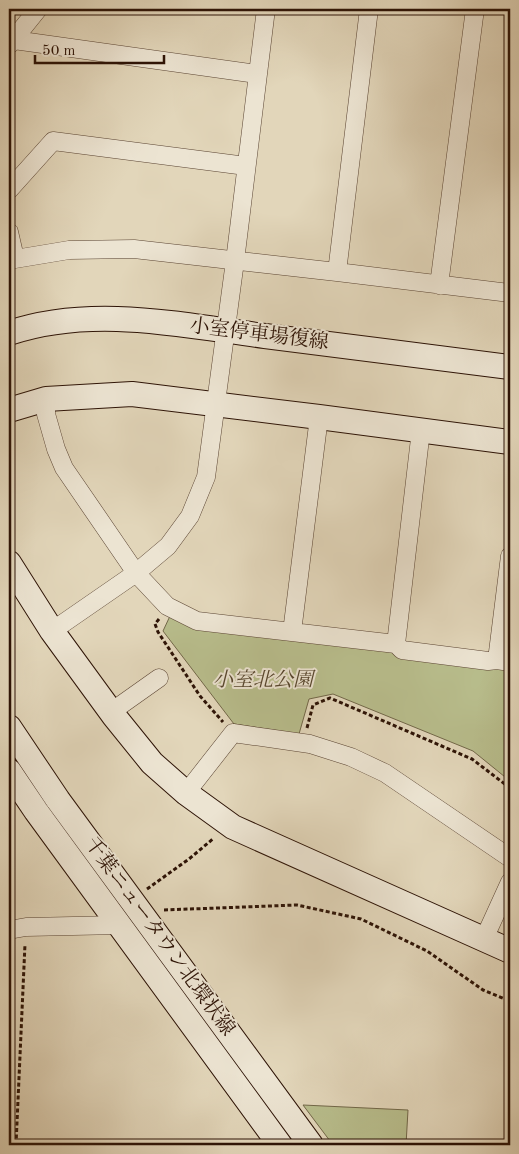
<svg xmlns="http://www.w3.org/2000/svg" width="519" height="1154" viewBox="0 0 519 1154" font-family="'Old Standard TT','Noto Serif JP',serif">
	<style>
		.green { fill: #b8bd8c; stroke: #726849 }
		.lines { fill: none; stroke-linecap: round; stroke-linejoin: round }
		.street-casing { stroke: #5a4433; stroke-width: 19 }
		.secondary-casing { stroke: #2d1306; stroke-width: 26 }
		.path { stroke: #2d1306; stroke-width: 3; stroke-dasharray: 4 2.5; stroke-linecap: butt }
		.street { stroke: #ece4d2; stroke-width: 18 }
		.secondary { stroke: #ece4d2; stroke-width: 24 }
		.labels { text-anchor: middle; dominant-baseline: central; stroke-width: 4; stroke-linejoin: round; paint-order: stroke }
		.street-label { font-size: 20px; fill: #2d1306; stroke: #ece4d2 }
		.park-label { font-size: 20px; font-style: italic; fill: #57462e; stroke: #ece4d2 }
	</style>
	<rect width="100%" height="100%" fill="#e2d6ba"/>
	<filter id="stains"><feTurbulence type="fractalNoise" baseFrequency=".004" numOctaves="4"/><feColorMatrix values="0 0 0 0 .2 0 0 0 0 .09 0 0 0 0 .02 0 0 0 .5 -.17"/></filter>
	<radialGradient id="worn" r=".72"><stop offset=".6" stop-color="#630" stop-opacity="0"/><stop offset="1" stop-color="#630" stop-opacity=".3"/></radialGradient>
	<!-- green -->
	<path class="green" d="M170,616L392,651L510,669V781L473,751L333,694L309,699L299,734L234,724L163,631Z
		M303,1105L408,1110L406,1145H333Z"/>
	<g class="lines">
		<!-- street casing -->
		<g class="street-casing">
			<path id="street" d="M14,40L257,74
				M9,45L38,9
				M9,190L53,141L246,166
				M9,232L15,258
				M9,260L69,250L134,249L337,272L510,293
				M337,272L369,9
				M439,285L475,9
				M46,399V414L56,449L64,468L136,573L167,606L197,621L396,644L402,650L488,661L497,660L510,662
				M52,631L136,573L168,546L190,516L206,477L235,261L266,9
				M292,632L319,417
				M396,644L421,430
				M497,660L510,556
				M111,712L159,678
				M186,793L233,733L310,744L351,757L385,773L510,858
				M9,930L26,927L120,925
				M484,939L510,882"/>
		</g>
		<!-- secondary casing -->
		<g class="secondary-casing">
			<path id="secondary" d="M9,333C92,305 181,325 265,336C347,346 428,357 510,367
				M9,410L46,399L132,394L319,417L510,442
				M9,563L52,631L114,716L152,763L186,793L233,827L510,951
				M9,727L58,800L311,1145
				M9,771L36,811L280,1145"/>
		</g>
		<!-- path -->
		<path class="path" d="M159,619L155,624L158,632L200,696L223,722
			M307,728L313,705L330,698L472,759L510,788
			M147,889L189,859L214,838
			M164,910L297,905L361,919L427,951L483,990L510,1001
			M16,1145L25,944"/>
		<!-- street -->
		<use href="#street" class="street"/>
		<!-- secondary -->
		<use href="#secondary" class="secondary"/>
	</g>
	<g class="labels">
		<!-- street labels -->
		<g class="street-label">
			<text transform="translate(259 335) rotate(7)">小室停車場復線</text>
			<text transform="translate(159 937) rotate(54)">千葉ニュータウン北環状線</text>
		</g>
		<!-- park labels -->
		<g class="park-label">
			<text x="263" y="681">小室北公園</text>
		</g>
	</g>
	<!-- margin -->
	<rect width="519" height="1154" fill="none" stroke="#e2d6ba" stroke-width="30"/>
	<rect x="10" y="10" width="499" height="1134" fill="none" stroke="#2d1306" stroke-width="2.5"/>
	<rect x="15" y="15" width="489" height="1124" fill="none" stroke="#2d1306"/>
	<!-- scale -->
	<path d="M35 55v8h129v-8" fill="none" stroke="#2d1306" stroke-width="2.5"/>
	<text x="42" y="55" font-size="15" fill="#2d1306" stroke="#ece4d2" stroke-width="4" paint-order="stroke">50 m</text>
	<rect width="100%" height="100%" filter="url(#stains)"/>
	<rect width="100%" height="100%" fill="url(#worn)"/>
</svg>
